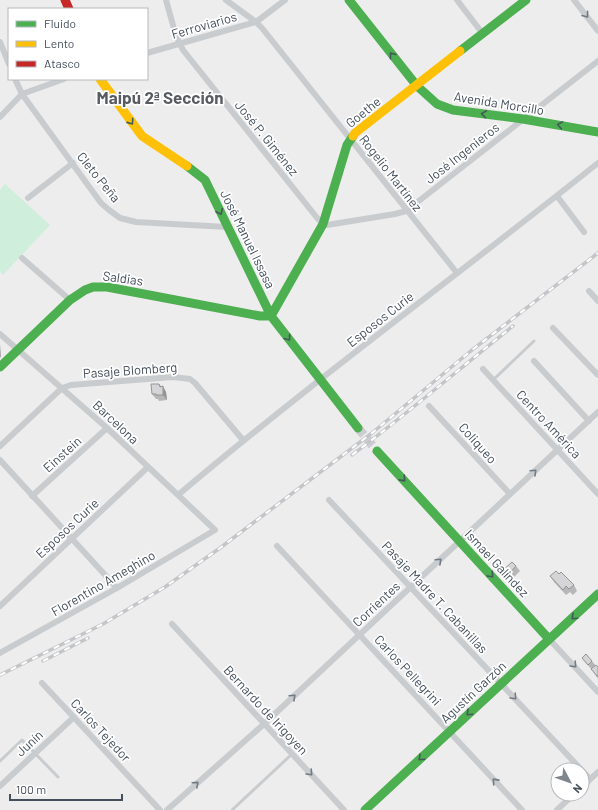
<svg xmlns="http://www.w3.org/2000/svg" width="598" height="810" viewBox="0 0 598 810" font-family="Barlow,sans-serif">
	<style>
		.green { fill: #cfefdc }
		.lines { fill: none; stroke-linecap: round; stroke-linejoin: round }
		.secondary-tunnel { stroke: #cccdd0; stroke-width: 9; stroke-dasharray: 9 4.5; stroke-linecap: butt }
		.lane { stroke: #c9ccce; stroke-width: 3 }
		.street { stroke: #c9ccce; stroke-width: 6 }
		.fast { stroke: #4caf50; stroke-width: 9 }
		.slow { stroke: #ffc107; stroke-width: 9 }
		.jam { stroke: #c62828; stroke-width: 9 }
		.rail-casing { stroke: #c3c5c8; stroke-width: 3.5 }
		.rail { stroke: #fff; stroke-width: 2; stroke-dasharray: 6; stroke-linecap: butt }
		.wall { fill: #b7b7b9 }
		.shaded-wall { fill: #959596 }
		.building { fill: #d5d5d7; stroke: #959596 }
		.oneway { stroke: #727b83 }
		.oneway2 { stroke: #44595a }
		.labels { text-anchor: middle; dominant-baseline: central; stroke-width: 3.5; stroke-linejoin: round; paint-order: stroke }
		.street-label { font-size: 13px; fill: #434f5b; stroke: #fff }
		.district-label { font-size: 17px; font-weight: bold; fill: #585c62; stroke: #fff }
	</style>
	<rect width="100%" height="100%" fill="#eeeded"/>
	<!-- green -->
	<path class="green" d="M5,184L50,225L3,275L0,272V190Z"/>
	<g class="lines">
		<!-- secondary-tunnel -->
		<path class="secondary-tunnel" d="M358,428L377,451"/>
		<!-- lane -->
		<path class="lane" d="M493,380L534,341
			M0,761L22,740L58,777
			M232,810L292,754"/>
		<!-- street -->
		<path class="street" d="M166,0L176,36L183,50L318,219L323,224L327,225L395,214L406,211L598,61
			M226,0L256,22L262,28L457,273
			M457,0L483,34
			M574,0L598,31
			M0,42L9,64
			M147,53L256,22L285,0
			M15,79L22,94L101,203L109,210L120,218L136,222L227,227
			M0,117L22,94L64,79
			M557,196L584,232
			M28,198L73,163
			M22,258L70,300
			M589,291L598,301
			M553,328L598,375
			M0,334L107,428L215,530L117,588L0,653
			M534,361L589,421
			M483,369L598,494
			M429,406L510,494
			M0,446L62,388L71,385L173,377L190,379L195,383L243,440
			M0,460L117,588
			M178,495C314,380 458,275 598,163
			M32,496L107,428
			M329,500L590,779
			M277,546L522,810
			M0,606L148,467
			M172,624L344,810
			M549,639L598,692
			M42,683L160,810
			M0,786L74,717
			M582,787L598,772
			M167,810L264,724L598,412
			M557,810L574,794"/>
		<!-- fast -->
		<path class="fast" d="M349,0L417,86L437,104L453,110L523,119L598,132
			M460,51L526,0
			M187,166L205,180L271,316L358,428
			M0,367L70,300L85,290L93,287H107L260,316H271L323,224L347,145L353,136
			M377,451L549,639
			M365,810L598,594"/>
		<!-- slow -->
		<path class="slow" d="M100,79L142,136L187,166
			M353,136L355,133L460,51"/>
		<!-- jam -->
		<path class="jam" d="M65,0L69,9"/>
		<!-- rail casing -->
		<g class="rail-casing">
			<path id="rail" d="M352,455C407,414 459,369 513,326
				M43,661L88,638
				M0,675L103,624L165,587L220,548L372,433L472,350L598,253"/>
		</g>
		<!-- rail -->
		<use href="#rail" class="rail"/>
	</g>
	<!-- wall -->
	<path class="wall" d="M159,384L166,392L167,400L159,401L158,399H156L152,394Z
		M516,566L520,571L509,582L505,578L501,572Z
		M559,574L574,585L577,591L573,595L570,592L566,595L554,582L550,576Z
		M582,658L592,661L596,666L598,679L592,670L586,663Z"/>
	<!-- shaded-wall -->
	<path class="shaded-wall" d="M0,344L1,358L0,356Z
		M159,384L163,389V386L166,392L167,400L163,395L160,387Z"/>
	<!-- building -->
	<path class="building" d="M151,384H159L160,387L163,386V395H156V394H152Z
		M512,562L516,566L506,577L501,572Z
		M556,571L559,574L561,572L574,585L569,589L566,586L563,590L550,576Z
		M586,654L592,661L588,665L582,658Z
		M596,665L598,667V677L591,669Z"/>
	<!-- one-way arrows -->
	<defs><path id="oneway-chevron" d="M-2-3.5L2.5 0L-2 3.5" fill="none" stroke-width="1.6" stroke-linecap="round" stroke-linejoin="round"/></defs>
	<g class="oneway">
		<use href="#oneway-chevron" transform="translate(586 15) rotate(52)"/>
		<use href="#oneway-chevron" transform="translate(534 472) rotate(-43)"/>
		<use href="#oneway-chevron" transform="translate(439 561) rotate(-43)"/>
		<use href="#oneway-chevron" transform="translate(574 665) rotate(47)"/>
		<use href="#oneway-chevron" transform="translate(293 697) rotate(-43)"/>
		<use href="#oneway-chevron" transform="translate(514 697) rotate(47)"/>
		<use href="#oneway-chevron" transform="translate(310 773) rotate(47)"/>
		<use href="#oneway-chevron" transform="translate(495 781) rotate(-132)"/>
		<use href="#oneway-chevron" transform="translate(196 784) rotate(-42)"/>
	</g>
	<g class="oneway2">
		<use href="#oneway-chevron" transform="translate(392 55) rotate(-128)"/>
		<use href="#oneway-chevron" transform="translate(484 114) rotate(-172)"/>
		<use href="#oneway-chevron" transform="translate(131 122) rotate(55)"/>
		<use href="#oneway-chevron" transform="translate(560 125) rotate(-170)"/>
		<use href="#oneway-chevron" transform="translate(220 212) rotate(65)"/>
		<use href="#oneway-chevron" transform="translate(288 338) rotate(53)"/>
		<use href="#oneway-chevron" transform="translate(403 479) rotate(48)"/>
		<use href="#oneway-chevron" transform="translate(491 575) rotate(47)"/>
		<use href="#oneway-chevron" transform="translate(574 617) rotate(137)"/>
		<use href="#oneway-chevron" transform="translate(469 713) rotate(137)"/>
		<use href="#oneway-chevron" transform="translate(421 758) rotate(137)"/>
	</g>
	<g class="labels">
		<!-- street labels -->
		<g class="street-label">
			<text transform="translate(204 25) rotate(-16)">Ferroviarios</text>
			<text transform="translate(499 103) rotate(9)">Avenida Morcillo</text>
			<text transform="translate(363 112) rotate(-39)">Goethe</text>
			<text transform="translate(267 138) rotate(51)">José P. Giménez</text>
			<text transform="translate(462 153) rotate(-38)">José Ingenieros</text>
			<text transform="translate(391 173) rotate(52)">Rogelio Martínez</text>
			<text transform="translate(99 177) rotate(51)">Cleto Peña</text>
			<text transform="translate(248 239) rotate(64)">José Manuel Issasa</text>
			<text transform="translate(123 278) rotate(8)">Saldias</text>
			<text transform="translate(380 319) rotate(-38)">Esposos Curie</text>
			<text transform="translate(130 370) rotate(-4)">Pasaje Blomberg</text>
			<text transform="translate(116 422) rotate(43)">Barcelona</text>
			<text transform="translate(549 424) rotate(47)">Centro América</text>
			<text transform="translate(478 443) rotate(48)">Coliqueo</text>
			<text transform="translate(62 454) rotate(-42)">Einstein</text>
			<text transform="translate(67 528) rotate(-43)">Esposos Curie</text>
			<text transform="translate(497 563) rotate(47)">Ismael Galíndez</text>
			<text transform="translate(103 583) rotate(-30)">Florentino Ameghino</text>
			<text transform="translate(435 597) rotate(47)">Pasaje Madre T. Cabanillas</text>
			<text transform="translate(376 604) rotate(-43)">Corrientes</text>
			<text transform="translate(408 670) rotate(47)">Carlos Pellegrini</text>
			<text transform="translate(473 692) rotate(-43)">Agustín Garzón</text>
			<text transform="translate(266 710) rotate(47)">Bernardo de Irigoyen</text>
			<text transform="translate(101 730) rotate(47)">Carlos Tejedor</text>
			<text transform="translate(29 743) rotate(-43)">Junín</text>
		</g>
		<!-- district labels -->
		<g class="district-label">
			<text x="160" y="97">Maipú 2ª Sección</text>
		</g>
	</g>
	<!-- legend -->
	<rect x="8" y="8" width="140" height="72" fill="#ffffff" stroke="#b4b9bd"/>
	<rect x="16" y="21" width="20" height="6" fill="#4caf50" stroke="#b4b9bd"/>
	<text x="44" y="28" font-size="12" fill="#434f5b">Fluido</text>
	<rect x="16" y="41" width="20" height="6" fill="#ffc107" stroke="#b4b9bd"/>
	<text x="44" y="48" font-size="12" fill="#434f5b">Lento</text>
	<rect x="16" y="61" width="20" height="6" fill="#c62828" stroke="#b4b9bd"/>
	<text x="44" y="68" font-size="12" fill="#434f5b">Atasco</text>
	<!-- north arrow -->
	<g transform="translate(570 782) rotate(131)"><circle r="19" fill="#ffffff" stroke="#b4b9bd"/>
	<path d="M0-3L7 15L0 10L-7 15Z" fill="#7f868e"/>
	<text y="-6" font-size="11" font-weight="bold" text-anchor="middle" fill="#434f5b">N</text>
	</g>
	<!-- scale -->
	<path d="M10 794v6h112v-6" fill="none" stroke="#434f5b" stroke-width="2"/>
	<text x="16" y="794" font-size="12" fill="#434f5b" stroke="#ffffff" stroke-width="3" paint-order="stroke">100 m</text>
</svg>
